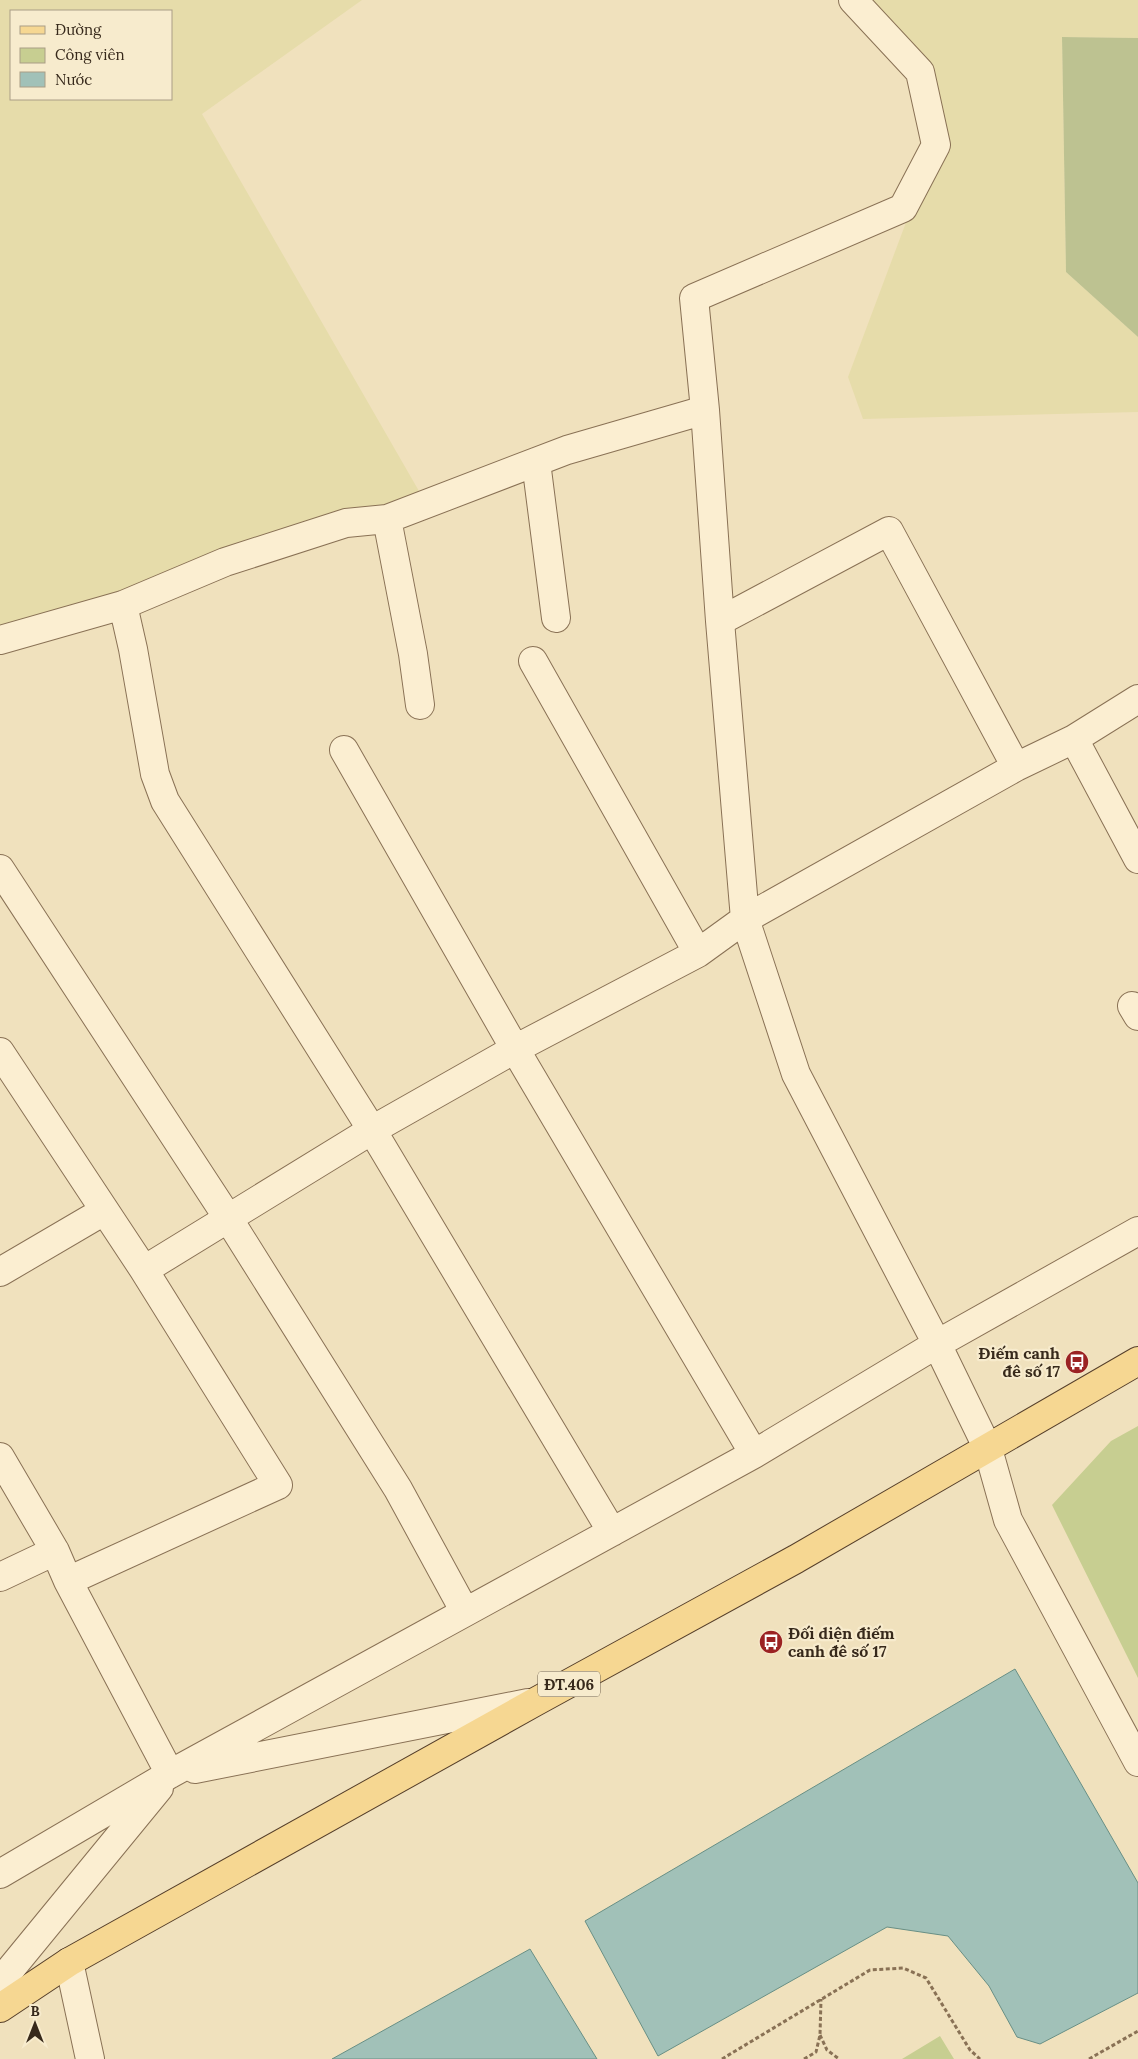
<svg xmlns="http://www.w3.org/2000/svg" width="1138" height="2059" viewBox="0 0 1138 2059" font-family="Lora,serif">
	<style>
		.farmland { fill: #e6dcaa; fill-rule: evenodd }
		.green { fill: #c7ce91 }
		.cemetery { fill: #bdc291 }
		.water { fill: #a1c1b8; stroke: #688f85 }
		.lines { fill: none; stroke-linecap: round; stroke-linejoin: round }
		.street-casing { stroke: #897155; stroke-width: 30 }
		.primary-casing { stroke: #563f2a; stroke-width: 30 }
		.path { stroke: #897155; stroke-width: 3; stroke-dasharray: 4 2.5; stroke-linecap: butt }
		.street { stroke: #fbeed1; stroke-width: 28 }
		.primary { stroke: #f6d792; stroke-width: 28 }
		.labels { text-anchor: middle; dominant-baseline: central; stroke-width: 4.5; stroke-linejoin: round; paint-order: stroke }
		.shield { fill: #f7ebcd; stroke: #716350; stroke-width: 1 }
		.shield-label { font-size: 15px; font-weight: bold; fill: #37291b }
		.poi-label { font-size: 16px; font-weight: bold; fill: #37291b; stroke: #f7ebcd; text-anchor: end }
	</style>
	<rect width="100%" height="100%" fill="#f0e1bd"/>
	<!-- farmland -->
	<path class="farmland" d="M0,0H362L202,114L427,505L0,640ZM11,11H171V99H11Z
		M853,0H1138V38L1062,37L1066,272L1138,337V412L863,419L848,377L935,145L920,72Z"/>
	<!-- green -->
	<path class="green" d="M1138,1426V1678L1052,1505L1111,1441Z
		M940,2036L954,2059H902Z"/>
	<!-- cemetery -->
	<path class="cemetery" d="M1062,37L1138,38V337L1066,272Z"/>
	<!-- water -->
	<path class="water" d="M1015,1669L1138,1883V1993L1040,2044L1017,2037L989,1986L948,1936L887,1927L658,2056L585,1921Z
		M530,1949L597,2059H332Z"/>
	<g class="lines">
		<!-- street casing -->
		<g class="street-casing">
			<path id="street" d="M853,0L920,72L936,145L903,208L694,298L705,410L720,621L745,919L796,1074L937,1344L988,1449L1008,1520L1138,1762
				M536,462L556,618
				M387,519L413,654L420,705
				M123,605L133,649L155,774L165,801L372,1130L612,1532
				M720,621L889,531L1016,767
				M0,640L123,605L225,562L346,523L387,519L567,450L705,410
				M533,661L698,953
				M1074,739L1138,859
				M344,750L515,1049L754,1454
				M0,869L228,1218L398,1489L465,1612
				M1132,1006L1138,1016
				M0,1052L144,1270L278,1485L68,1581
				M144,1270L372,1130L515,1049L698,953L745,919L1016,767L1074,739L1138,699
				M0,1272L104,1211
				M0,1457L55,1551L68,1581L170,1774
				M0,1577L55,1551
				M195,1769L528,1703
				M0,1874L170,1774L754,1454L937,1344L1138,1231
				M69,1962L90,2059
				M0,1982L159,1788"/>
		</g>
		<!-- primary casing -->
		<g class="primary-casing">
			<path id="primary" d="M0,2008L69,1962L535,1702L796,1559L1138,1361"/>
		</g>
		<!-- path -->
		<path class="path" d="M820,2035L827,2050L839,2059
			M722,2059L870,1970L903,1968L926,1978L970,2050L980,2059
			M804,2059L816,2052L820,2035L821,1999
			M1089,2059L1138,2031"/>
		<!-- street -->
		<use href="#street" class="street"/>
		<!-- primary -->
		<use href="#primary" class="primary"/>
	</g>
	<!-- icons -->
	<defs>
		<g id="bus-disc" transform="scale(1.25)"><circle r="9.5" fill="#9b2223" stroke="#f7ebcd"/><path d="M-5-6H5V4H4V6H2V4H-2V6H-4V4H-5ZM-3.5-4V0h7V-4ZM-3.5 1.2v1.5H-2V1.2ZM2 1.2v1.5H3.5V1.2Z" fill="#fff"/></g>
	</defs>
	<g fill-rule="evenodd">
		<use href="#bus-disc" x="1077" y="1362"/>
		<use href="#bus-disc" x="771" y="1642"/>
	</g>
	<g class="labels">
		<!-- shield labels -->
		<rect class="shield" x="538" y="1671.5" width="62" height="25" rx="4"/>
		<g class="shield-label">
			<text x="569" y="1684">ĐT.406</text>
		</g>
		<!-- poi labels -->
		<g class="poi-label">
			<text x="1060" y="1353">Điếm canh<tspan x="1060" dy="18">đê số 17</tspan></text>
			<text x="788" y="1633" text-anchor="start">Đối diện điếm<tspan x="788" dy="18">canh đê số 17</tspan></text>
		</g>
	</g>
	<!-- legend -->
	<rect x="10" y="10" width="162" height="90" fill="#f7ebcd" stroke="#aa9d86"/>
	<rect x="20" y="26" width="25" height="8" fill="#f6d792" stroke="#aa9d86"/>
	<text x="55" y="35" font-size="15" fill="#37291b">Đường</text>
	<rect x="20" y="48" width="25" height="15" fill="#c7ce91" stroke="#aa9d86"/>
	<text x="55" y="60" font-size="15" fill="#37291b">Công viên</text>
	<rect x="20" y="72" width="25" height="15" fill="#a1c1b8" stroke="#aa9d86"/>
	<text x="55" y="85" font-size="15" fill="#37291b">Nước</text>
	<!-- north arrow -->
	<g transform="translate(35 2024)" stroke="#f7ebcd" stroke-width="4" paint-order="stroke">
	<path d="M0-4L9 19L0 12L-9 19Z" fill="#37291b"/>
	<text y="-8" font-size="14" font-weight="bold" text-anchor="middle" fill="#37291b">B</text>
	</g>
</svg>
